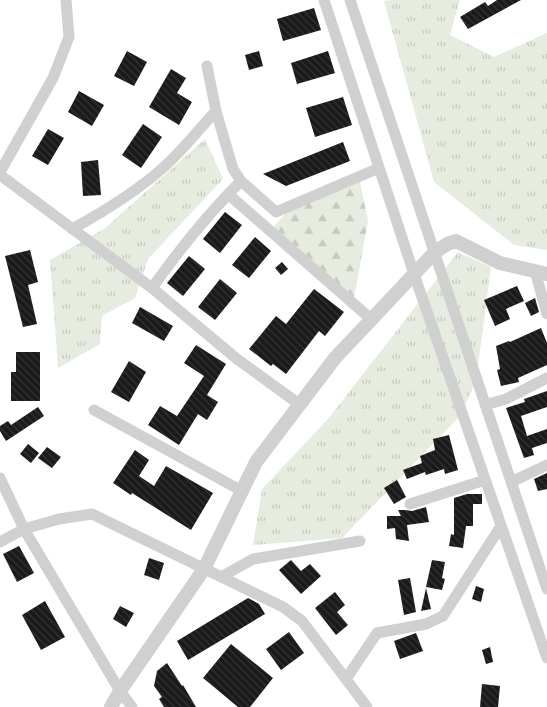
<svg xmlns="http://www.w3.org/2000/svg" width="547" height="707" viewBox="0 0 547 707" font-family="'Source Sans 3',sans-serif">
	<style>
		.grass { fill: url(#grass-tufts) }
		.forest { fill: url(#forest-firs) }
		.building { fill: url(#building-back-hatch) }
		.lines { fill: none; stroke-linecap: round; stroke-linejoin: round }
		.minor { stroke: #d0d0d0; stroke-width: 11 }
		.tertiary { stroke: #d0d0d0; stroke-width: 14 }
	</style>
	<defs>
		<pattern id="grass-tufts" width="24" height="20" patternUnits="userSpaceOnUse" patternTransform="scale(1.25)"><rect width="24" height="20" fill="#e6ecdf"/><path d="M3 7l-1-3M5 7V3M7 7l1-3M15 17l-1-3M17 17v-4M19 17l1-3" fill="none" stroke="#c6cbc0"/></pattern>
		<pattern id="forest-firs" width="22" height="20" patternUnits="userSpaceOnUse" patternTransform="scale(1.25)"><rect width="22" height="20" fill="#e6ecdf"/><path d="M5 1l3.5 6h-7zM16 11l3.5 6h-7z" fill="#c6cbc0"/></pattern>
		<pattern id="building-back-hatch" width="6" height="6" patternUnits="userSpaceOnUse" patternTransform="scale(1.25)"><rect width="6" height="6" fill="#1a1a1a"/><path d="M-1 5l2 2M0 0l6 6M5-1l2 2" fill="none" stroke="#333"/></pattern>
	</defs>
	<rect width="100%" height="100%" fill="#fff"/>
	<!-- grass -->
	<path class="grass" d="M393,0H460L450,35L494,57L547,33V250L514,245L434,182L384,1Z
		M205,139L223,179L148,259L135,298L102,316L100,344L58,368L50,260L104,229Z
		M458,252L491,267L476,381L460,416L342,538L253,545L262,489L328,419Z"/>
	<!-- forest -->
	<path class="forest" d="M360,182L368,221L354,298L272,229L291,207Z"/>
	<!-- building -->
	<path class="building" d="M497,0H521L468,29L460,17L485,2L488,6Z
		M314,8L321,30L283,41L277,19Z
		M127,51L147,62L134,86L114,76Z
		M259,51L263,66L249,70L245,55Z
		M328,51L335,73L297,84L291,63Z
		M171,69L186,78L177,93L192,102L179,125L149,107Z
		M79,91L104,105L92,126L68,112Z
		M343,97L352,125L315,137L306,108Z
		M143,124L162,137L141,168L122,155Z
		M48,129L64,138L48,165L32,156Z
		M343,142L350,161L286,186L263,174Z
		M98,160L101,195L83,196L81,162Z
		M225,212L242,225L220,253L203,239Z
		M255,237L271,251L249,278L232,265Z
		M30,250L38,282L28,285L37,324L23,327L5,256Z
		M189,256L205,269L183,296L167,283Z
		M282,262L288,269L281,275L275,268Z
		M220,279L237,293L215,320L198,307Z
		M517,286L524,301L506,309L510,319L495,326L484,300Z
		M314,289L344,312L325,336L319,331L286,374L273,364L271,366L249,349L276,316L286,324Z
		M535,298L539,312L531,316L525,303Z
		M140,307L173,326L164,341L132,323Z
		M541,328L547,343V365L518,378L519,382L501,386L497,370L500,369L496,346L509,341L510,342Z
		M196,345L226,364L207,395L218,402L207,420L198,414L179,445L148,425L160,406L177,416L204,376L184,363Z
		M16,352H40V401H11V372H16Z
		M129,361L146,372L129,402L111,392Z
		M547,391V407L521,416L527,436L547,429V443L532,448L534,455L524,458L506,408L525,402L524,399Z
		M38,407L44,416L6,441L0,431V426L8,421L11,425Z
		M449,435L458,470L445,474L444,469L426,475L425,472L407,479L403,470L422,463L420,456L435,450L433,439Z
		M28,444L39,453L31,463L20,454Z
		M47,447L61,457L52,468L38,458Z
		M135,450L149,460L139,476L154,486L166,466L213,493L191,530L132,493L131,495L113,483Z
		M547,473V489L538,491L534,479Z
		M397,480L406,497L394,504L384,488Z
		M467,494H482V504H473V526H466L463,548L449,546L451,534L454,535V498Z
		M426,507L429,522L407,525L409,541L396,539L395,528L387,529V516H401L398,510H405L412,511Z
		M19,546L34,573L17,582L3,554Z
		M149,558L164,563L159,580L144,575Z
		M291,560L301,571L310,564L321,576L301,594L279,570Z
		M432,560L445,562L442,578L445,579L442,590L426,587Z
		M410,578L416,612L404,615L398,580Z
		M476,586L484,589L481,602L472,599Z
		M426,588L431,609L421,611Z
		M335,592L345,605L337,612L348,625L336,635L315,608Z
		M248,598L259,604L265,614L188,660L177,641Z
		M45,601L65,637L41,650L22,615Z
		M120,606L134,613L126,627L113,619Z
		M289,632L304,653L281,670L266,649Z
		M416,633L423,651L400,659L394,641Z
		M231,644L273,678L250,707H238L203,678Z
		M490,647L493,662L486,664L482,650Z
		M167,663L182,686L183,685L196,707H164L159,699L162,697L154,686L157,671Z
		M482,684L500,686L498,707H480Z"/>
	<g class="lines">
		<!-- minor -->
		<path class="minor" d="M324,0L414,274L547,658
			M350,0L547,589
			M207,66L216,111L233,169L241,181L276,212L379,168
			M0,172L53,78L69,37L66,0
			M0,175L152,288
			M241,181C208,214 179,250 152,288L237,359L299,404
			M228,194L371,319
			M72,229C105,211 136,192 164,167C183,150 199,129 216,111
			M535,271L547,314
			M485,405L506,399L547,378
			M94,410L242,491
			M0,478L24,529L120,691L132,707
			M511,482L547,465
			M410,504L485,480
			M0,542L24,529L59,519L92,514L283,607L302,621L367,707
			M221,577L253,559L360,541
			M346,679L377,633L426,624L443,616L501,526"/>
		<!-- tertiary -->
		<path class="tertiary" d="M111,707L120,691L204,569L256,462L335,358L434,253L447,244L456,241L500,263L547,274"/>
	</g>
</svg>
